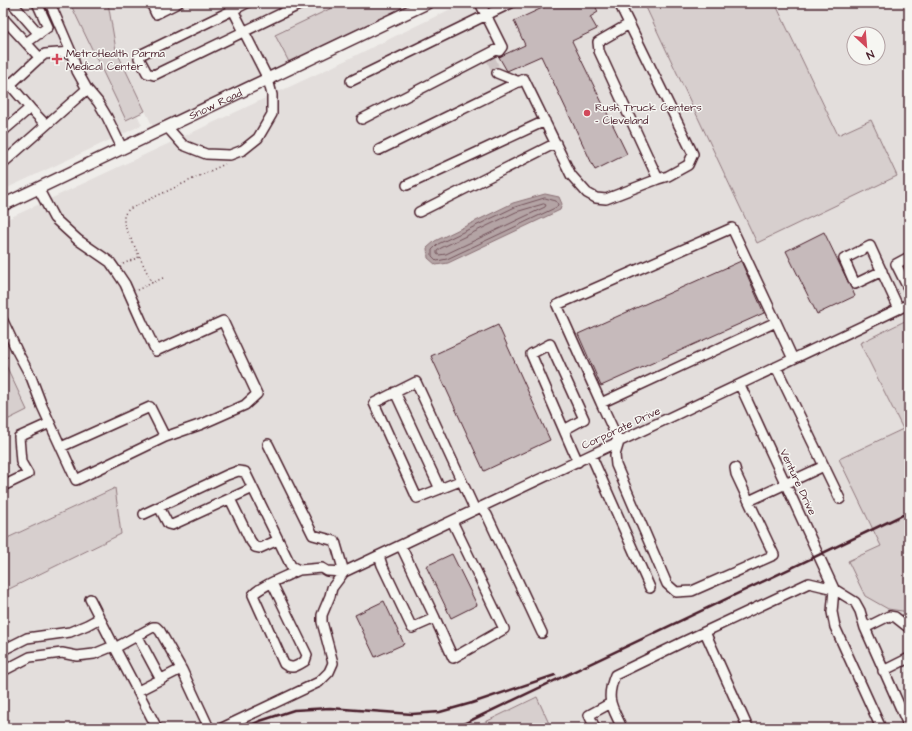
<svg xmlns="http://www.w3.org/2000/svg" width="912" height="731" viewBox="0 0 912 731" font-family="'Architects Daughter',sans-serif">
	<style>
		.built { fill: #e3dedc; fill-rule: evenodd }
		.green { fill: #d7cfce; stroke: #90777c }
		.water { fill: #b4a4a5; stroke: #8a6f74 }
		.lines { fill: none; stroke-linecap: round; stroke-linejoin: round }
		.shore { stroke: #74545c; stroke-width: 1 }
		.building { fill: #c6babb; stroke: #4a1f2b }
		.minor-tunnel { stroke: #cec4c4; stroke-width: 9; stroke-dasharray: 9 4.5; stroke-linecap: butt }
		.minor-casing { stroke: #4a1f2b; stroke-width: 12 }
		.major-casing { stroke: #4a1f2b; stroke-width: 14 }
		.path { stroke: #4a1f2b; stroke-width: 1.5; stroke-dasharray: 1 3; stroke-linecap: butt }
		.minor { stroke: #f6f6f2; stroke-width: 9 }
		.major { stroke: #f6f6f2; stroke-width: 11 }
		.rail { stroke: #4a1f2b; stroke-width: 2.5 }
		.poi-dot { fill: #d1495b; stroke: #f6f6f2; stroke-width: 1.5 }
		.labels { text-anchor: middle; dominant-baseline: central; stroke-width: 3; stroke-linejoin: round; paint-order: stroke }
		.poi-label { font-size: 11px; fill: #4a1f2b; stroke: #f6f6f2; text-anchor: start }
		.street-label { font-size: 11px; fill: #4a1f2b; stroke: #f6f6f2 }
	</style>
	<rect width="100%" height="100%" fill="#efedea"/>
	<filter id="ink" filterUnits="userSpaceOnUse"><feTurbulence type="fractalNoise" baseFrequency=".025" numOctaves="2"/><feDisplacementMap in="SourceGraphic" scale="8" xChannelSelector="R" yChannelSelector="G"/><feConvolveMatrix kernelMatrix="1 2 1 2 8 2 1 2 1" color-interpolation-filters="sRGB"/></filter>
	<g filter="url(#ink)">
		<!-- built -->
		<path class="built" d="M3,3H84L142,125L3,190Z
			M108,3H412L153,127L116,50Z
			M463,3H644L757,243L838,136L775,3H909V319L860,343L903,429L840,459L881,547L849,561L888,609L909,612V728H551L536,697L473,728H3V592L121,534L114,488L3,540V221L334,66ZM854,34H878V58H854Z"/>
		<!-- green -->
		<path class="green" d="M70,3H108L116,50L145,111L126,120Z
			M342,3H412L289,62L275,35Z
			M644,3H775L838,135L871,120L897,176L757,243Z
			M909,319V612L888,609L865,596L848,561L881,546L839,459L903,429L860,343Z
			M3,359L27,410L3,422Z
			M115,488L121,534L3,592V540Z
			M537,697L551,728H473Z"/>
		<!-- water -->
		<path class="water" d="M545,194L559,197L562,204L560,210L448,263L436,265L428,258L427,248L435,241L513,203Z"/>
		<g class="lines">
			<!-- shore -->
			<path class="shore" d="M545,198L556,201L558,204L557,207L447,259L437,261L432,256V250L438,244L515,207Z
				M544,204L546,205L545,207L446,254L439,255L437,254V251L441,248L516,212Z"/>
		</g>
		<!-- building -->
		<path class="building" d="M553,3H594L598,12L590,17L597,29L572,41L627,154L595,170L541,56L507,71L499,57L525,45L514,21Z
			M824,232L855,296L817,314L786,251Z
			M741,261L764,313L601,386L578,334Z
			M498,325L550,440L484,471L431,356Z
			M452,554L477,605L451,618L426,566Z
			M384,601L404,644L375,657L355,615Z"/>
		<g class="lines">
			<!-- minor-tunnel -->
			<path class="minor-tunnel" d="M491,59L497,73"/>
			<!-- minor casing -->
			<g class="minor-casing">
				<path id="minor" d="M12,3L39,34
					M50,3L71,52
					M151,3L156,14L178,3
					M229,3L233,10L140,55L139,58L147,73L154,75L303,3
					M480,3L502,47L499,51
					M3,18L40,58
					M629,24L598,42L599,51L658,179
					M26,43L48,27L37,3
					M497,73L519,82
					M351,81L511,3
					M30,108L46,125
					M362,119L502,47
					M167,127L183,145L206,154L230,155L243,150L258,138L272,114V95L268,79L233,10L247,3
					M3,131L30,108L12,87V83L37,60L45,54L71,52L77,71L87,89L98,102L107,117L122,148
					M379,150L524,79L571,175L587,193L596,198L606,199L658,179L668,176L688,165L693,154L619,3
					M3,163L87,89
					M407,185L545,121
					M419,212L556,143
					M909,257L896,264L909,290
					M882,271L855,284L844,259L870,246L899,309
					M3,321L18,353L31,377L42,406L76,480L165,437L202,424L245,405L257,394L223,321L156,351L142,322L125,284L117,272L110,262L78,240L54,218L38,188
					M776,367L840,499
					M740,385L834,589L832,612L835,627L881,728
					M395,392L440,489
					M601,403L557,305L732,228L776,322
					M564,430L584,419L550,344L531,354L573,451L578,462
					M268,444L313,535L335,541L344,572
					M61,447L150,407L165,437
					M591,455L650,588
					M735,468L736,474L774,555L692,591L676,592L667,584L616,465L615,455L619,442L601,403L776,322L793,359
					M460,481L417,498L374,403L416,382L475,510
					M3,486L28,474L21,462L19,437L50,423
					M230,499L250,540L255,547L260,548L278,540
					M749,501L824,466
					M159,507L168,524L172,525L253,488
					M481,507L487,515L542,633
					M144,514L227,475L238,471L245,472L291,566L299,570L322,568L327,571L344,572
					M379,556L382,565L412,628L435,618L401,546
					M272,583L307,655L305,661C297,666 292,670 284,664L253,595C260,586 287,576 299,570
					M90,599L115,648L153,627H156L160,631L182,670L209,728
					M435,618L453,658L504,629L452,521
					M865,628L889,616L895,617L909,628
					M705,632L748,728
					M137,635L161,680
					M3,650L27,638L70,632L87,625L100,618
					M3,671L30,657L62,653L77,656L94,654L111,647L115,648L157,728
					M883,671L909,658
					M138,691L181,669
					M222,728L319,682L329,672L333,663L322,622V615L330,596L332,588L344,572L909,304
					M595,728L589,715L611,703
					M622,728C612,706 605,700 615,675L683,642L809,583L834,589L855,602L860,611L865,628L909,727"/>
			</g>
			<!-- major casing -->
			<g class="major-casing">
				<g id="major">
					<path id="s1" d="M3,205L427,3"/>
				</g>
			</g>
			<!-- path -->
			<path class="path" d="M123,264L139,257
				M163,278L152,283L124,224V215L129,209L225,164
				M137,290L152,283
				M3,359L10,356"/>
			<!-- minor -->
			<use href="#minor" class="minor"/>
			<!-- major -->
			<use href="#major" class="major"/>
			<!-- rail -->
			<path class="rail" d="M245,728L260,721L294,710L330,708L412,714L440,712L472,703L555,675
				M455,728L909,512"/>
		</g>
	</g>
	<!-- markers -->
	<g class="poi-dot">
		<path d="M55 53h4v4h4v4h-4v4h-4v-4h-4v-4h4z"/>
		<circle cx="587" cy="113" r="4"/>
	</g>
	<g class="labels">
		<!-- poi labels -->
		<g class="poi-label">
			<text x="66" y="53">MetroHealth Parma<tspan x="66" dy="13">Medical Center</tspan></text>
			<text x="595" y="107">Rush Truck Centers<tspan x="595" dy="13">– Cleveland</tspan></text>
		</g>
		<!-- street labels -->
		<g class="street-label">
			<text stroke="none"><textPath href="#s1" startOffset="235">Snow Road</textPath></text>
			<text transform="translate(621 428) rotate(-25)">Corporate Drive</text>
			<text transform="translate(798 482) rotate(65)">Venture Drive</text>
		</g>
	</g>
	<!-- margin -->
	<rect width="912" height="731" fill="none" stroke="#f6f6f2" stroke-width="16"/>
	<rect x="8" y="8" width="896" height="715" fill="none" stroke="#4a1f2b" stroke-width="1.5" filter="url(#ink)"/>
	<!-- north arrow -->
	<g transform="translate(866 46) rotate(154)"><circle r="19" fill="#f6f6f2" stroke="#b1a0a2"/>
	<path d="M0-3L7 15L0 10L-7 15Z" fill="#d1495b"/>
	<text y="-6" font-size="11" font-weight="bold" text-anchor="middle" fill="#4a1f2b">N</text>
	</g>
</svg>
